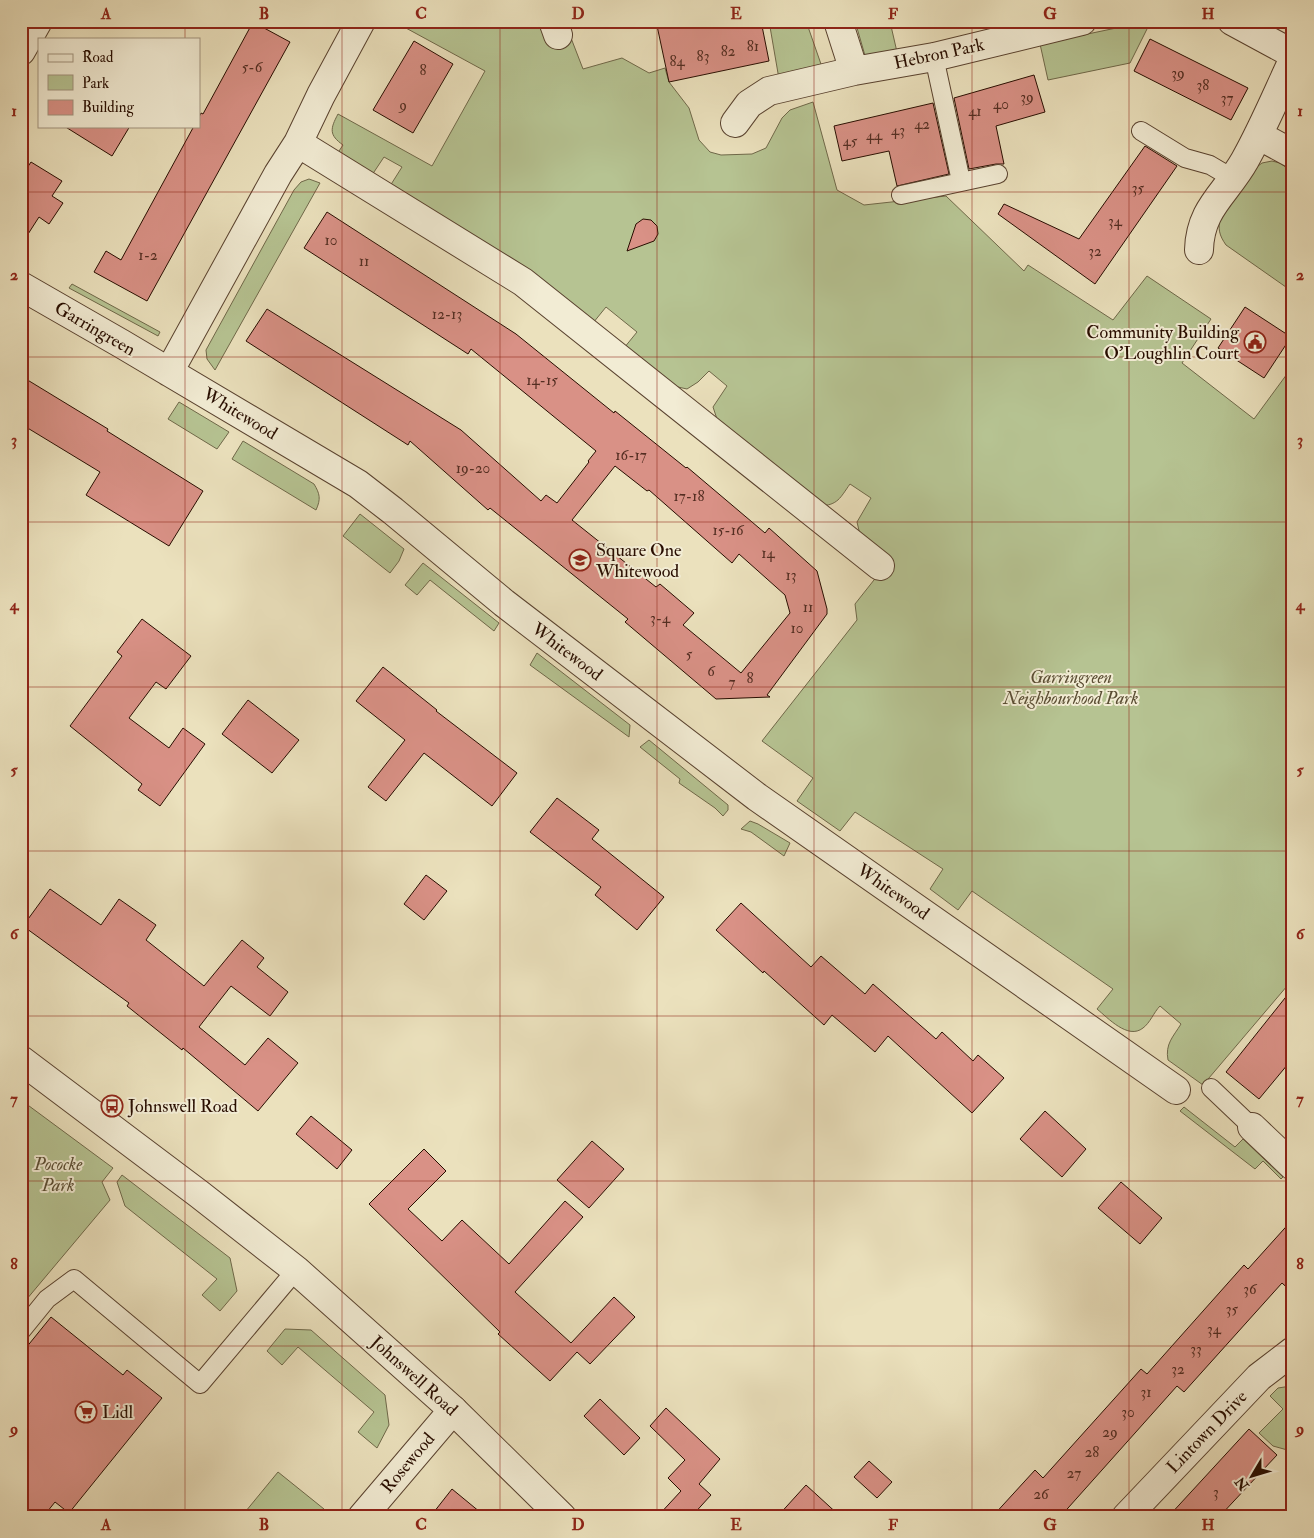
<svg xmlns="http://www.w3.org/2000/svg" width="1314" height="1538" viewBox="0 0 1314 1538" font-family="'IM FELL Double Pica',serif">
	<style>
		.green { fill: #b6c392; stroke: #6f6849 }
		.building { fill: #d99186; stroke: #280d00; fill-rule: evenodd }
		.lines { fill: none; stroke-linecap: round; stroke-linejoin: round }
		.service-casing { stroke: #59422f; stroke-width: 20 }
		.minor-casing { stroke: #59422f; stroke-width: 30 }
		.tertiary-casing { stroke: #59422f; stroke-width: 30 }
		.service { stroke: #f2ecd4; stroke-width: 18 }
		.minor { stroke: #f2ecd4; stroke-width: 28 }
		.tertiary { stroke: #f2ecd4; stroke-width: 28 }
		.grid { fill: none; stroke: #8f2418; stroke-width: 1; stroke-opacity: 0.55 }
		.labels { text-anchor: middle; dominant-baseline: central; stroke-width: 4; stroke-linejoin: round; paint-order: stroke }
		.number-label { font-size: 15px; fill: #542e22 }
		.street-label { font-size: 18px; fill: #280d00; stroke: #f2ecd4 }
		.poi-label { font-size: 18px; fill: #280d00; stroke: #f2ecd4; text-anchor: start }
		.park-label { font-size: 18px; font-style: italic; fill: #5a4d33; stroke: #f2ecd4 }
		.neatline { fill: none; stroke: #8f2418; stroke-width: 2 }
		.grid-label { font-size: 16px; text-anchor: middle; font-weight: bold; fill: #8f2418 }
	</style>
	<rect width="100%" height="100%" fill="#ebe1bd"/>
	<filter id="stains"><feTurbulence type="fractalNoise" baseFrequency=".004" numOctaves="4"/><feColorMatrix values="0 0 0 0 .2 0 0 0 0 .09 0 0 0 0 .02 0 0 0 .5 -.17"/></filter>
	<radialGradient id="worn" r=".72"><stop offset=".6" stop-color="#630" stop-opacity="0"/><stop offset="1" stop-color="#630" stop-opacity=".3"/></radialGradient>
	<!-- green -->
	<path class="green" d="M393,21H542L571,38L583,69L622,58L649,73L665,68L669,82L689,108L699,140L710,152L721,155L752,154L766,148L782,118L790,110L813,102L837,190L864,205L946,196L1024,271L1028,265L1113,320L1147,276L1211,319L1182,363L1254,419L1287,374L1293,378V474L1291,476L1293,480V979L1203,1085L1168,1060C1165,1044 1173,1037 1181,1024L1160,1006C1154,1012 1150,1023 1143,1028C1128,1040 1108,1018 1097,1009L1113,989L972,891L958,910L930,889L943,869L855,812L840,831L797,801L813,778L762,741L857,620L855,604L889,561L861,539L857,522L871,498L850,484C840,498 838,505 820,506L719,425L713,407L727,386L709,371L698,382L687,389L669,385L624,348L637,332L606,307L593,323L497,250L390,186L402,167L384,157L372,175L337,154L343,145C329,135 330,129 338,114L432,166L485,71Z
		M769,21H806L822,67L779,79Z
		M855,21H881L891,26L897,52L866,59Z
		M1124,21H1151L1130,63L1048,80L1040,44L1121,27Z
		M1272,161L1280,163L1293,172V292L1226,245C1219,235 1218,229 1220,218L1254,169L1262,163Z
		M309,179L320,183L215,370L207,359L206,350L294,190L301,182Z
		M72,284L160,332L158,336L69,288Z
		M179,402L229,432L217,449L168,419Z
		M243,441L314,484C320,494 321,499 316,510L232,459Z
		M360,514L404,549L399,561L390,573L343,536Z
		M423,563L499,623L494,631L430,580L417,595L405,585Z
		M537,653L630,725L629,737L530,665Z
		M649,740L728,805V810L723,816L715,808L679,783L680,779L640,747Z
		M750,821L758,824L790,843L784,856L751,832L741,829Z
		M21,1100L113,1168L102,1182L110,1200L21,1306Z
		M1184,1107L1235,1147L1243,1139L1283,1177L1281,1179L1263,1161L1255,1169L1180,1111Z
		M122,1175L230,1258L237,1291L220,1311L202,1295L217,1279L125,1206L117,1182Z
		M285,1329L311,1330L385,1395L389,1425L377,1448L358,1432L374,1412L298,1347L282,1365L267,1351Z
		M1291,1386L1293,1388V1449L1291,1451L1273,1446L1259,1433L1283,1409L1270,1396L1278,1388Z
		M278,1472L324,1509L318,1517H241Z"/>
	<!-- building -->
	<path class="building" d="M656,21H761L769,61L669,82Z
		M253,22L290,42L147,301L94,272L106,251L121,260L194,126H199V117L201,113L203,114Z
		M1150,39L1248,88L1231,120L1134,71Z
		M414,41L453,64L413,133L373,110Z
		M1034,75L1045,112L996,126L1004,164H996L969,169L954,98Z
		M933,103L949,174L897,186L889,151L842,161L834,126Z
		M64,126H130L112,156Z
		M1145,146L1177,166L1095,284L998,214L1004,204L1079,239Z
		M31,162L62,181L52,196L63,203L49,224L39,217L21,245V177Z
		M327,212L516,334L614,413L615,411L686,468L687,467L765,533L769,528L817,571L827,609V614L767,695L770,697L716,699L625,622L628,619L490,508L488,510L410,441L408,445L246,341L267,309L461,430L541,501L546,495L557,503L589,462L588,461L596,451L471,349L468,354L304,248ZM615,466L647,491L649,490L732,563L739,554L785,595L790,613L741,673L683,625L694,613L660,584L656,587L572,520Z
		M643,219L651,220L657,226L658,234L654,241L627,251L636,224Z
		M1245,307L1291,337L1264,378L1218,348Z
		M21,376L108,429L107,431L203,491L169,546L86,495L100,472L21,424Z
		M142,619L191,656L166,689L156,682L129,718L169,748L183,728L205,744L160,806L138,790L142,784L70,726L122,656L117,652Z
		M383,667L437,710L436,711L517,773L492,806L424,753L386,801L368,787L405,740L356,701Z
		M248,700L299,740L272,773L222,734Z
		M557,798L599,830L592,839L664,897L637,930L595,895L601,887L530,832Z
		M426,875L447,891L424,920L404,904Z
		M50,889L101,925L119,899L156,925L146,940L204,986L242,940L264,958L257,967L288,992L270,1016L231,986L199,1027L245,1065L268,1038L298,1063L258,1111L183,1048L182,1050L127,1006L129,1003L23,926Z
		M741,903L811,967L821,956L865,994L873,984L936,1039L942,1032L973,1061L978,1055L1004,1078L972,1113L888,1036L875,1052L832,1015L824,1025L764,971L763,973L716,930Z
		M1293,988V1058L1259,1099L1226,1072Z
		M1045,1111L1086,1149L1062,1177L1020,1139Z
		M311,1116L352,1150L337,1169L296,1134Z
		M592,1141L624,1169L589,1208L557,1180Z
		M424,1149L446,1171L408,1209L442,1241L462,1220L509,1264L565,1201L583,1217L515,1292L571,1343L614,1297L635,1317L590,1364L577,1352L550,1381L498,1334L500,1332L369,1204Z
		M1121,1182L1162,1218L1140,1244L1098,1208Z
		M1293,1219V1293L1282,1283L1184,1392L1177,1386L1060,1517H992L1035,1470L1043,1478L1141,1369L1147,1374L1244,1265L1248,1269Z
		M51,1317L123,1375L127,1370L162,1398L69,1513L55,1502L43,1517H21V1354Z
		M600,1399L640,1438L624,1455L584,1416Z
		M666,1408L720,1459L699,1484L711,1495L691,1517H657L681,1491L668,1478L685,1460L650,1426Z
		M1249,1429L1277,1455L1219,1517H1168Z
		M869,1461L892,1482L877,1498L854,1477Z
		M806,1485L841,1517H777Z
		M452,1489L486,1517H430Z"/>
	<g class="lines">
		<!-- service casing -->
		<g class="service-casing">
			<path id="service" d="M934,57L961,181
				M1141,131L1185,158L1210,165L1232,178
				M901,195L998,174
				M1211,1088L1252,1127
				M21,1331L47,1299L74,1279L200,1384L296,1270"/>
		</g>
		<!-- minor casing -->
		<g class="minor-casing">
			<path id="minor" d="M553,21L558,35
				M838,21L854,71
				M1232,21L1293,54
				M21,51L38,21
				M735,123L749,104L769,91L854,71L934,57L1082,21
				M1258,135L1293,154
				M298,143L523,282L880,566
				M1199,250C1200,208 1226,194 1245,160C1263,128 1277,94 1293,60
				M21,286L122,344L358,484L393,511L504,603L757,797L1176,1090
				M169,372L278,174L298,143L321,95L361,21
				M1252,1127L1293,1166
				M362,1517L453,1410
				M1126,1517L1259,1377L1293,1351"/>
		</g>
		<!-- tertiary casing -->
		<g class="tertiary-casing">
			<path id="tertiary" d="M21,1060L199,1194L296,1270L453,1410L562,1517"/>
		</g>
		<!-- service -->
		<use href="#service" class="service"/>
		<!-- minor -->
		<use href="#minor" class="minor"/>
		<!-- tertiary -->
		<use href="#tertiary" class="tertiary"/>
	</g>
	<!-- grid -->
	<path class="grid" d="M185,21V39M342,21V1517M500,21V1517M657,21V1517M814,21V1517M972,21V1517M1129,21V1517M185,126V1517M21,192H1293M21,357H1293M21,522H1293M21,687H1293M21,851H1293M21,1016H1293M21,1181H1293M21,1346H1293"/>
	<!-- icons -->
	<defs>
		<g id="civic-ring" transform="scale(1.125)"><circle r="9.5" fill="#f2ecd4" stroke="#8f2418" stroke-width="1.5"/><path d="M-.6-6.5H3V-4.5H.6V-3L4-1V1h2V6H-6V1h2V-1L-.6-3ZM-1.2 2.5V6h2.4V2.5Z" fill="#8f2418"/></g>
		<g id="school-ring" transform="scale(1.125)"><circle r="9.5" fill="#f2ecd4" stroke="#8f2418" stroke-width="1.5"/><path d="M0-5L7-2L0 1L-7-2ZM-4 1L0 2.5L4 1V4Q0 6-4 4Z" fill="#8f2418"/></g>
		<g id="bus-ring" transform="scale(1.125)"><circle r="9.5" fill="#f2ecd4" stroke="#8f2418" stroke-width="1.5"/><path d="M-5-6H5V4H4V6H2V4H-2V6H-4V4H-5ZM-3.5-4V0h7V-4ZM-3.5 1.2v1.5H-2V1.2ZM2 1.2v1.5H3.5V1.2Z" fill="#8f2418"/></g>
		<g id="supermarket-ring" transform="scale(1.125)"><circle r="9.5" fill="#f2ecd4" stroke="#8f2418" stroke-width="1.5"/><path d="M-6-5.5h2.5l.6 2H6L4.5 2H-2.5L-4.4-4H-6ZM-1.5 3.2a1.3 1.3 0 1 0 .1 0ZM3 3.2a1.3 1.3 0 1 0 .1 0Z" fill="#8f2418"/></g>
	</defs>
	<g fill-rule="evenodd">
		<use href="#civic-ring" x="1255" y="342"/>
		<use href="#school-ring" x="580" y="560"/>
		<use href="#bus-ring" x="112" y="1106"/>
		<use href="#supermarket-ring" x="86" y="1412"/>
	</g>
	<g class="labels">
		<!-- number labels -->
		<g class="number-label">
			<text x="753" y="46">81</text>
			<text x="728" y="51">82</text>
			<text x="703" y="56">83</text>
			<text x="677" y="61">84</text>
			<text x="252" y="67">5-6</text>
			<text x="423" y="70">8</text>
			<text x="1178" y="73">39</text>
			<text x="1203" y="85">38</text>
			<text x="1027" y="97">39</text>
			<text x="1227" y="98">37</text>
			<text x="1001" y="104">40</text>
			<text x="403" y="105">9</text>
			<text x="975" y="111">41</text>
			<text x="922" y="124">42</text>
			<text x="898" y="130">43</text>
			<text x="874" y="135">44</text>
			<text x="850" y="141">45</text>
			<text x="1138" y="188">35</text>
			<text x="1115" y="221">34</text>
			<text x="331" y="240">10</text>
			<text x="1095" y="251">32</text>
			<text x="148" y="255">1-2</text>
			<text x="364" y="261">11</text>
			<text x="447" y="314">12-13</text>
			<text x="542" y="380">14-15</text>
			<text x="631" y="455">16-17</text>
			<text x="473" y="468">19-20</text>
			<text x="689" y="496">17-18</text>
			<text x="728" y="530">15-16</text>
			<text x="768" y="553">14</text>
			<text x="791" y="575">13</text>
			<text x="808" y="607">11</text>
			<text x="660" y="618">3-4</text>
			<text x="797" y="628">10</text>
			<text x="689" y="654">5</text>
			<text x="711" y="671">6</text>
			<text x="750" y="678">8</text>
			<text x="732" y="682">7</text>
			<text x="1250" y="1289">36</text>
			<text x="1232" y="1309">35</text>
			<text x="1214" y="1329">34</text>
			<text x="1196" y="1349">33</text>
			<text x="1178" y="1369">32</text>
			<text x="1146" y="1392">31</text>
			<text x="1128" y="1412">30</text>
			<text x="1110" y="1432">29</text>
			<text x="1092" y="1452">28</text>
			<text x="1074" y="1473">27</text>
			<text x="1216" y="1492">3</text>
			<text x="1041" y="1494">26</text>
		</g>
		<!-- street labels -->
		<g class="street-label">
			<text transform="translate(939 54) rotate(-12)">Hebron Park</text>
			<text transform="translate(95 329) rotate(30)">Garringreen</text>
			<text transform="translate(240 414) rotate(31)">Whitewood</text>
			<text transform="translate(567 652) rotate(37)">Whitewood</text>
			<text transform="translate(893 892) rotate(35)">Whitewood</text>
			<text transform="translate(414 1376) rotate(42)">Johnswell Road</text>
			<text transform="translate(1207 1432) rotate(-46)">Lintown Drive</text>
			<text transform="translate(408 1463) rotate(-50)">Rosewood</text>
		</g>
		<!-- poi labels -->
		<g class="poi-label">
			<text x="1239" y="332" text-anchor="end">Community Building<tspan x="1239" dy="21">O'Loughlin Court</tspan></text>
			<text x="596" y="550">Square One<tspan x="596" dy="21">Whitewood</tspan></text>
			<text x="128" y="1106">Johnswell Road</text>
			<text x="102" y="1412">Lidl</text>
		</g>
		<!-- park labels -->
		<g class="park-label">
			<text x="1071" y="677">Garringreen<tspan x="1071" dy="21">Neighbourhood Park</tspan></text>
			<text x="58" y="1164">Pococke<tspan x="58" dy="21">Park</tspan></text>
		</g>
	</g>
	<!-- margin -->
	<rect width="1314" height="1538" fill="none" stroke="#ebe1bd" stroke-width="55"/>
	<!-- legend -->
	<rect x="38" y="38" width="162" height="90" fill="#f2ecd4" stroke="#a1937f"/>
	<rect x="48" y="54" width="25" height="8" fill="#f2ecd4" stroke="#a1937f"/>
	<text x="82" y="62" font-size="15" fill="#280d00">Road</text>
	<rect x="48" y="75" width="25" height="15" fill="#b6c392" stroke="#a1937f"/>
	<text x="82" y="88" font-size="15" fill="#280d00">Park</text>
	<rect x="48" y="100" width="25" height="15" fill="#d99186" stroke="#a1937f"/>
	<text x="82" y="112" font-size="15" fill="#280d00">Building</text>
	<!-- north arrow -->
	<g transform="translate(1252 1476) rotate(232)" stroke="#f2ecd4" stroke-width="4" paint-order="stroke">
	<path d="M0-4L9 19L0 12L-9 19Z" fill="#280d00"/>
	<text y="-8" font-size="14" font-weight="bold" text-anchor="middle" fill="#280d00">N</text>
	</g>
	<rect x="28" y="28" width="1258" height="1482" class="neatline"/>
	<g class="grid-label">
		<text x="106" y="19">A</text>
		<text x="264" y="19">B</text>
		<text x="421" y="19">C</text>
		<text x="578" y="19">D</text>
		<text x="736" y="19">E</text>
		<text x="893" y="19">F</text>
		<text x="1050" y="19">G</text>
		<text x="1208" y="19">H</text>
		<text x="14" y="116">1</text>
		<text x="1300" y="116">1</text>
		<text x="14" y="280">2</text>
		<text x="1300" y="280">2</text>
		<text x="14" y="445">3</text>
		<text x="1300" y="445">3</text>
		<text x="14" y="610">4</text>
		<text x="1300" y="610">4</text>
		<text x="14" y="775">5</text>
		<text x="1300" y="775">5</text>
		<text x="14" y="939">6</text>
		<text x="1300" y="939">6</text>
		<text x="14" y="1104">7</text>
		<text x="1300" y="1104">7</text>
		<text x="14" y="1269">8</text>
		<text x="1300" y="1269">8</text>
		<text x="14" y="1434">9</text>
		<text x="1300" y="1434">9</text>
		<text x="106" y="1530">A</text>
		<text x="264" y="1530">B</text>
		<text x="421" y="1530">C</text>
		<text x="578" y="1530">D</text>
		<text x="736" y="1530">E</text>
		<text x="893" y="1530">F</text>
		<text x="1050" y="1530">G</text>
		<text x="1208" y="1530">H</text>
	</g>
	<rect width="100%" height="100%" filter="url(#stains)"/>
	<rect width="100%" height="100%" fill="url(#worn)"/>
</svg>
